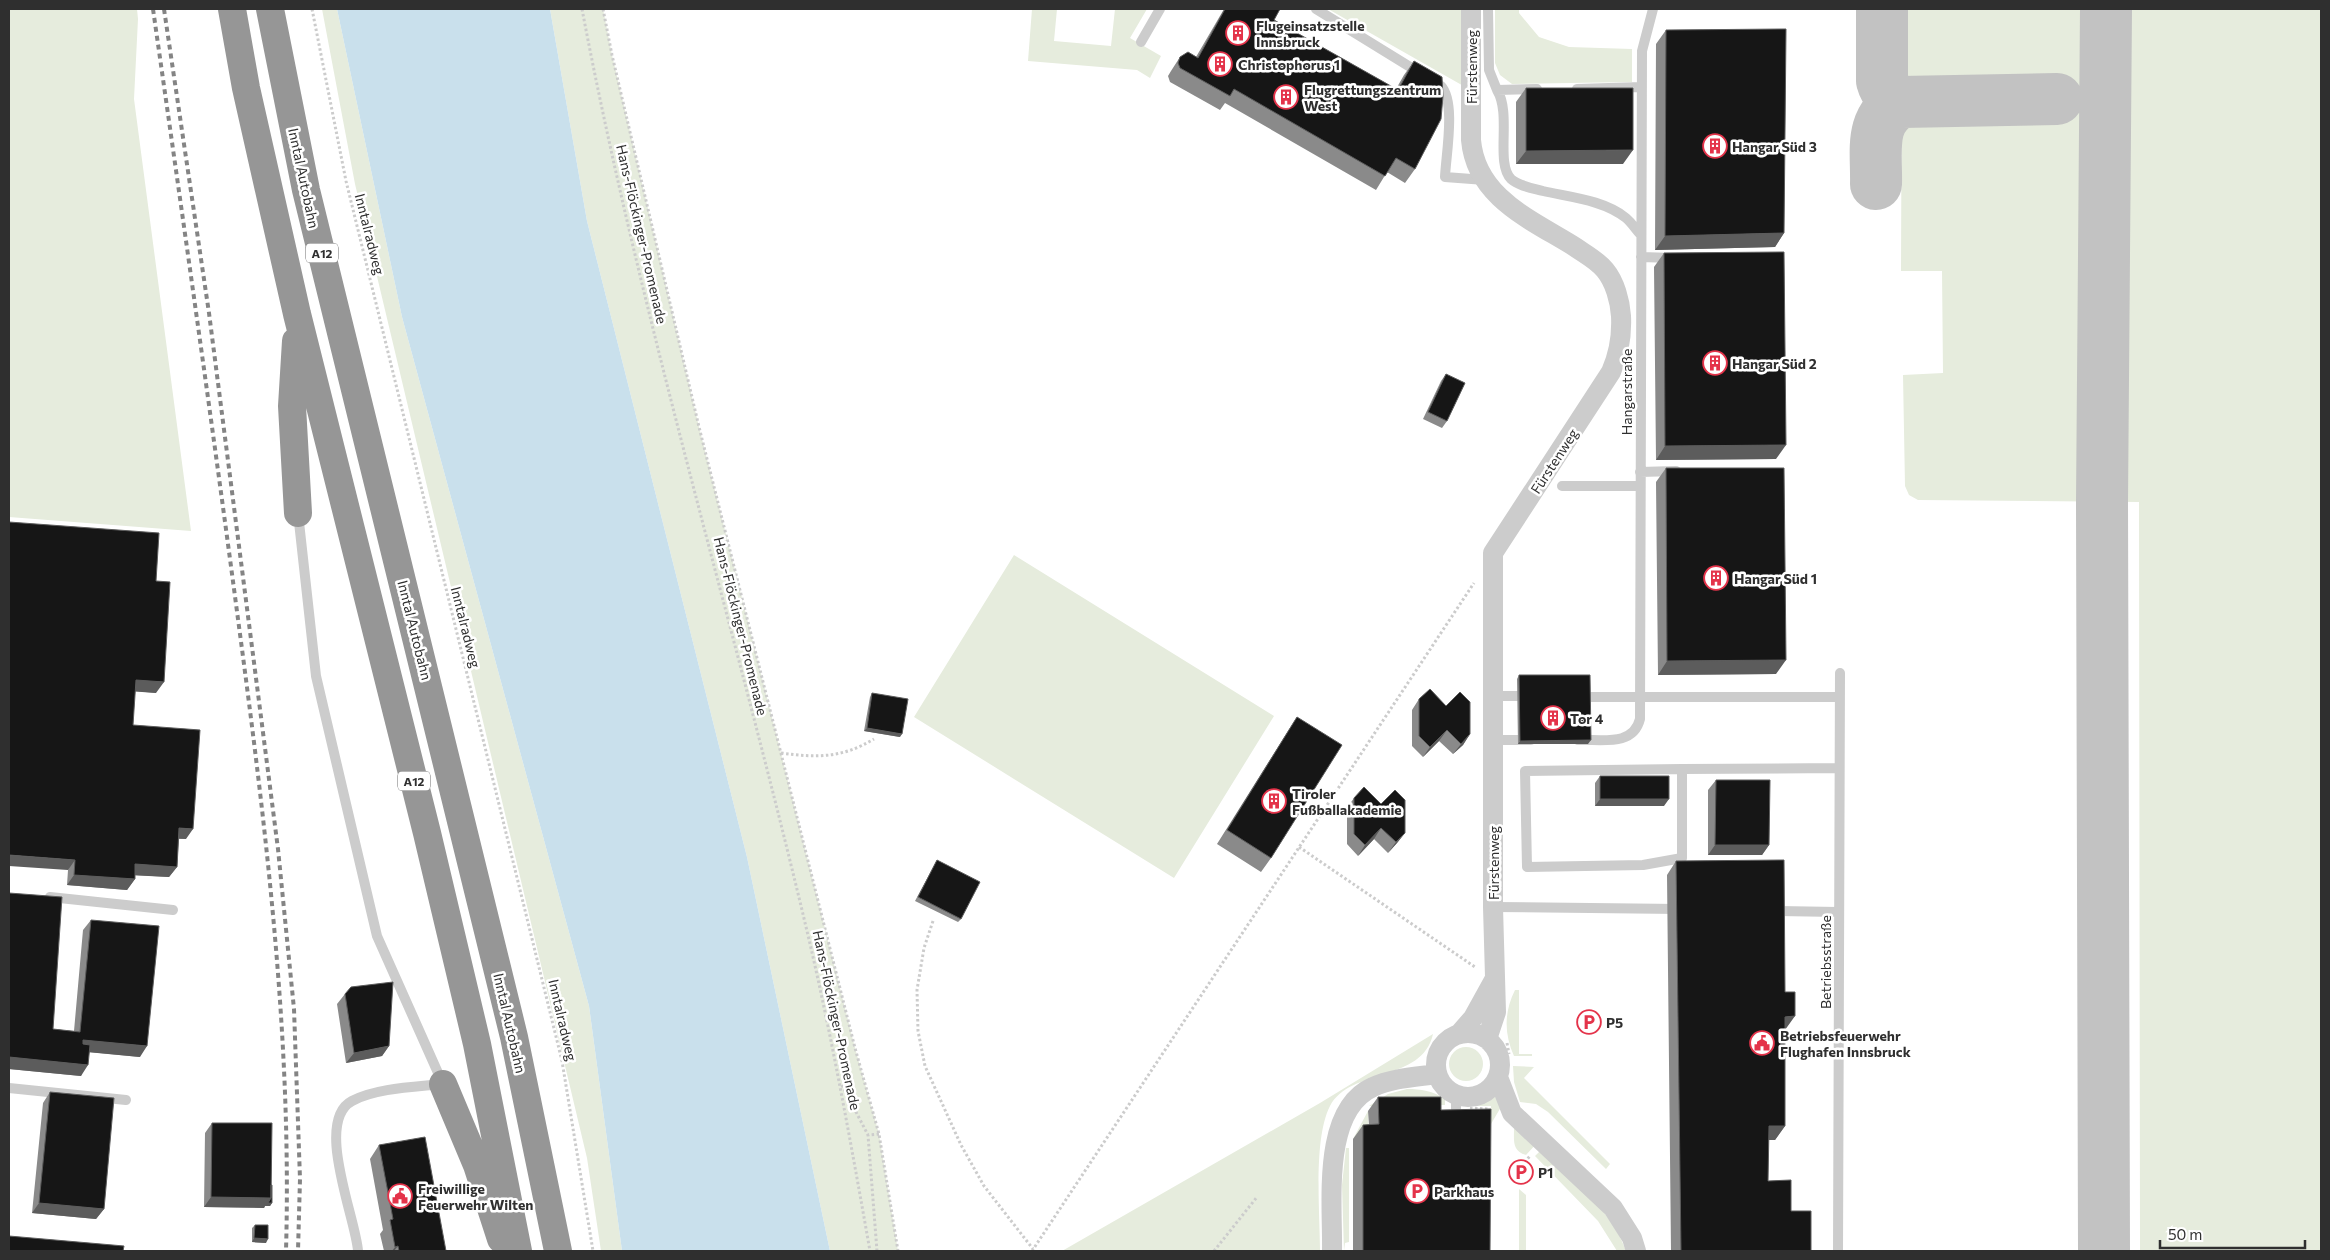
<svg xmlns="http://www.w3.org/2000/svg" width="2330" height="1260" viewBox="0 0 2330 1260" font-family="Commissioner,sans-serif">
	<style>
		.green { fill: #e6ecdd }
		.water { fill: #c9e0ec }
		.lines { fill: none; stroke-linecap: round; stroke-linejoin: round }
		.taxiway { stroke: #c2c2c2; stroke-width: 52 }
		.path { stroke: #ccc; stroke-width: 3; stroke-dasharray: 2.5 2.5; stroke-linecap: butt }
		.service { stroke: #ccc; stroke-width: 10 }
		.minor { stroke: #ccc; stroke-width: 20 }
		.motorway { stroke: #969696; stroke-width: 28 }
		.rail { stroke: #848484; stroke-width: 4; stroke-dasharray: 5 4; stroke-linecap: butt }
		.wall { fill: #8a8a8a }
		.shaded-wall { fill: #5c5c5c }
		.building { fill: #161616; stroke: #5c5c5c }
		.labels { text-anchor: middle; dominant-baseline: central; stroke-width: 5; stroke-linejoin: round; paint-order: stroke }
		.shield { fill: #fff; stroke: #6d6d6d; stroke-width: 1 }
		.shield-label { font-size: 12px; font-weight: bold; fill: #2f2f2f }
		.poi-label { font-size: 14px; font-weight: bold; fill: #2f2f2f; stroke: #fff; text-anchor: start }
		.street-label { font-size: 14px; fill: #2f2f2f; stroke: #fff }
	</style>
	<rect width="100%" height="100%" fill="#fff"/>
	<!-- green -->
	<path class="green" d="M9,9H137L138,19L134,99L191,531L9,517Z
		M322,9H337L402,317L589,1006L622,1251H601L587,1158L355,184Z
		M550,9H603L612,55L699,427L855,1048L879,1134L898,1251H830L747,857L587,221Z
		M1032,9H1057L1054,41L1111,46L1115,9H1147L1130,38L1161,56L1150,78L1137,70L1028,61Z
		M1328,9H1467V88Z
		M1495,9H1519V13L1539,37L1569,47L1632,49V82L1512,84L1500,75L1495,63Z
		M1902,9H2321V1251H2140L2139,502L1918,500L1909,495L1905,486L1903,375L1943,373L1942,271H1901Z
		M1014,555L1274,716L1174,878L914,717Z
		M1515,990H1519V1054H1532V1056H1514C1504,1034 1504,1012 1515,990Z
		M1433,1034C1422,1083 1351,1067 1330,1106C1313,1139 1320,1213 1320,1251H1062L1320,1103Z
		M1449 1064a17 17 0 1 1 34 0a17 17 0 1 1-34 0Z
		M1513,1066L1534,1067L1524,1078L1610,1164L1606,1169L1548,1112L1536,1104L1520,1102L1514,1082Z
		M1407,1089C1421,1089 1433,1091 1445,1099V1105L1369,1106L1388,1094Z
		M1494,1096L1497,1098L1501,1107L1491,1124V1106H1467L1483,1103Z
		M1368,1111L1369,1138L1353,1139Z
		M1514,1128L1537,1143L1526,1155C1512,1151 1514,1141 1514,1128Z
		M1346,1148H1349V1242L1345,1243L1344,1251L1342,1185Z
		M1541,1150C1571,1179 1612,1210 1626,1251H1617L1598,1221L1535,1156Z
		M1519,1189L1526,1195V1251H1519Z"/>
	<!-- water -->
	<path class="water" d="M337,9H550L587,221L747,857L830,1251H622L589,1006L402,317Z"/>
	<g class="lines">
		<!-- taxiway -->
		<path class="taxiway" d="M1882,9V81C1885,92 1891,97 1902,102L2057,99
			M1876,184C1877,152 1868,118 1902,102
			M2104,1251L2102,502L2106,9"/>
		<!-- path -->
		<path class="path" d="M312,9L346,181L562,1061L593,1251
			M582,9C641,320 734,623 807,931C832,1037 851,1144 870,1251
			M603,9L612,55L699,427L855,1048L879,1134L898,1251
			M781,753C818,758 842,758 874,739
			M1299,847L1475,967
			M933,921L924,948L917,990L918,1031L925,1066L961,1145L984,1186L1033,1249
			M1507,1043L1509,1054
			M842,1085L868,1135
			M1470,1108L1489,1109V1111
			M1521,1166L1530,1156
			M877,1251L868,1135L879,1134
			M1032,1251L1474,583
			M1214,1251L1257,1197"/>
		<!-- service -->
		<path class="service" d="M1316,9L1441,86C1456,102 1446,154 1445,177L1485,180
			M1488,9L1489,70L1497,90
			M1141,42L1160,9
			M1537,89L1497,90C1512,114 1495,163 1511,179C1519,186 1532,188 1543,191C1569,197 1604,200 1626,218C1632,223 1636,230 1641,235
			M1577,89L1641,87
			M1641,257L1673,258
			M1640,472L1676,471
			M1562,486H1640
			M298,513L316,676L377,936L443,1084C416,1087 376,1088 352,1101C314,1121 356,1219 358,1251
			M1492,696H1531
			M1578,697H1839
			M1492,740H1531
			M1578,740C1601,739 1633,747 1640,719L1642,51L1653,9
			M1682,769L1525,771L1527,867L1643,865L1682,858V769L1839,768
			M50,897L173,910
			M1493,907L1679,909
			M1771,911L1838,912
			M9,1088L126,1100
			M1456,1122V1095
			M1838,1251L1840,673"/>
		<!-- minor -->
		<path class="minor" d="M1471,9V140C1476,198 1532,220 1575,247C1585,254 1597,260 1605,270C1615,282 1620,301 1621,316C1622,336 1619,354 1611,372L1493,553V907L1496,1012L1487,1039
			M1436 1065a32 32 0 1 1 64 0a32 32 0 1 1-64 0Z
			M1459,1034L1473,1018L1494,980
			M1498,1077L1512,1113L1613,1208L1632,1238L1636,1251
			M1332,1251C1333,1204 1321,1110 1373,1087C1392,1078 1416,1077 1437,1074"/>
		<!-- motorway -->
		<path class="motorway" d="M232,9L246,88L297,314L427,833L477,1044L518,1251
			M270,9L306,190L514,1037L558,1251
			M296,341L292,406L298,513
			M443,1084L477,1165L501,1239"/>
		<!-- rail -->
		<path class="rail" d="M153,9C182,212 211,415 238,619C266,829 292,1039 286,1251
			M164,9L209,313L278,849L294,1009L300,1179L298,1251"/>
	</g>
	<!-- wall -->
	<path class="wall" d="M1224,9H1280L1274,20L1396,89L1404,75L1414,61L1415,169L1405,183L1387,172L1376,190L1225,103L1220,110L1170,82L1168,76L1171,71L1180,57H1196Z
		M1666,30L1784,233L1775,247L1655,250L1656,44Z
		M1526,88L1623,164H1516V102Z
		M1664,253L1776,459L1656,460L1654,267Z
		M1446,374L1447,421L1442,428L1423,419L1441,381Z
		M1666,468L1776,674L1658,675L1656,482Z
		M156,581V693L135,691L133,725L186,839H179L177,867L169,877L135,875V879L127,890L67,885L68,870Z
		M1519,675L1588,744H1518L1517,679Z
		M872,693L900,737L864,731L870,697Z
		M1419,699L1470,734L1463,745L1453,754L1439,741L1423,757L1412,746V710Z
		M1297,717L1271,858L1261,872L1217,844L1288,731Z
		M1600,776L1664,806H1595V783Z
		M1716,780L1769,845L1762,855H1708V790Z
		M1354,798L1405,833L1397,843L1388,853L1374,839L1358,856L1347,844V808Z
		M937,860L961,919L958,922L915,901Z
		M1676,861L1785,1030V1126L1775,1140H1768V1181L1791,1211L1811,1251H1671L1667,875Z
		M9,893L53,1029L74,1031L83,930L91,920L140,1057L89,1052L81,1076L9,1069Z
		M345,994L389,1046L382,1056L346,1063L337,1004Z
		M50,1092L104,1209L96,1219L32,1213L43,1103Z
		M1378,1097L1441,1110L1490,1251H1353V1139L1363,1125H1369L1368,1111Z
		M212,1123L271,1185L272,1203L270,1206H265L264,1208L204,1207L205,1133Z
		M379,1145L446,1251H384L380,1234L383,1230L370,1159Z
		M255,1225L266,1243L252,1242V1228Z"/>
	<!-- shaded-wall -->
	<path class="shaded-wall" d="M1633,150L1623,164H1516L1526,151Z
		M1784,233L1775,247L1655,250L1665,236Z
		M1786,445L1776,459L1656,460L1665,446Z
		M1786,660L1776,674L1658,675L1667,661Z
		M136,680L164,682L156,693L128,691Z
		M867,728L902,734L900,737L864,731Z
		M1447,730L1439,741L1423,757L1430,747Z
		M1470,734L1463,745L1453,754L1461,744Z
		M1591,740L1588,744H1518L1520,741Z
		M1600,799H1669L1664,806H1595Z
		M179,828L193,829L186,839L172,838Z
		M1381,828L1374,839L1358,856L1365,845Z
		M1405,833L1397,843L1388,853L1396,842Z
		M1715,845H1769L1762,855H1708Z
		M9,855L75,860L68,870L9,866Z
		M135,864L177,867L169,877L128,875Z
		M74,875L135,879L127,890L67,885Z
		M1795,1016L1785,1030V1017Z
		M83,1040L147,1046L140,1057L76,1051Z
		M389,1046L382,1056L346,1063L354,1053Z
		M9,1057L88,1065L81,1076L9,1069Z
		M1769,1126H1785L1775,1140H1759Z
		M211,1197L271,1198L272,1203L270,1206H265L264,1208L204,1207Z
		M39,1203L104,1209L96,1219L32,1213Z
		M254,1238L268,1239L266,1243L252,1242Z
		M398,1246L394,1251H392L395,1247Z"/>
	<!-- building -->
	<path class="building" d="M1225,9H1280L1274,20L1398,90L1414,61L1442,77L1443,96L1441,119L1415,169L1396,158L1385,176L1234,89L1230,96L1180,68L1178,63L1180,57L1188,52L1198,58Z
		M1786,29L1784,233L1665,236L1666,30Z
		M1526,88H1633V150L1526,151Z
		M1784,252L1786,445L1665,446L1664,253Z
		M1446,374L1465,383L1447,421L1428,412Z
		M1666,468H1784L1786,660L1667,661Z
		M9,522L159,533L156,581L170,582L164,682L136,680L133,725L200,730L193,829L179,828L177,867L135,864V879L74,875L75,860L9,855Z
		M1519,675H1590L1591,740L1520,741Z
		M1430,689L1446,706L1460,692L1470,702V734L1461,744L1447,730L1430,747L1419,736V699Z
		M872,693L908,699L902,734L867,728Z
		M1297,717L1342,745L1271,858L1227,830Z
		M1600,776H1669V799H1600Z
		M1716,780H1770L1769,845H1715Z
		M1364,787L1381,804L1395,790L1405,800V833L1396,842L1381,828L1365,845L1354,834V798Z
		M937,860L980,882L961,919L918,897Z
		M1784,860L1785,992H1795V1016L1785,1017V1126H1769L1768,1181L1791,1180V1211H1811V1251H1681L1676,861Z
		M9,893L62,897L53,1029L80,1032L91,920L159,926L147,1046L83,1040V1044L90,1045L88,1065L9,1057Z
		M393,982L389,1046L354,1053L345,994L351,987Z
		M50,1092L114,1098L104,1209L39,1203Z
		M1378,1097H1441V1110L1491,1109L1490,1251H1363V1125L1379,1124Z
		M212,1123H272L271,1198L211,1197Z
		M425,1137L446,1251H399L398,1246L395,1247L390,1220L393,1219L379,1145Z
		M271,1185H272V1203H268L271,1198Z
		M255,1225H268V1239L254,1238Z
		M9,1236L124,1246L123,1251H9Z"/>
	<!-- icons -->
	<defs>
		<g id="building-ring" transform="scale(1.25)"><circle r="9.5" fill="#fff" stroke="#e4334a" stroke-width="1.5"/><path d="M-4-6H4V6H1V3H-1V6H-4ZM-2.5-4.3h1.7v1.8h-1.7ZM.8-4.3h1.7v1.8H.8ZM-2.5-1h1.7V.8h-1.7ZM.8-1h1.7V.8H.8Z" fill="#e4334a"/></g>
		<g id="parking-ring" transform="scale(1.25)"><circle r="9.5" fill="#fff" stroke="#e4334a" stroke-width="1.5"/><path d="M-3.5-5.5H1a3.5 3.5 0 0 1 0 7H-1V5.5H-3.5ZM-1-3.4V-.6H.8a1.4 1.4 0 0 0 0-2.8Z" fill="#e4334a"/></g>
		<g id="civic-ring" transform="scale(1.25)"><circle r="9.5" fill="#fff" stroke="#e4334a" stroke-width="1.5"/><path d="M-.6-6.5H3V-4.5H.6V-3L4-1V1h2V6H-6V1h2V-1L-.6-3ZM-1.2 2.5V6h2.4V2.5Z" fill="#e4334a"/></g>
	</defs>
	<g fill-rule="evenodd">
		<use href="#building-ring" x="1238" y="33"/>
		<use href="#building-ring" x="1220" y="64"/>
		<use href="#building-ring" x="1286" y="97"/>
		<use href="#building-ring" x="1715" y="146"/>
		<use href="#building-ring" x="1715" y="363"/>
		<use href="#building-ring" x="1716" y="578"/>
		<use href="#building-ring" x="1553" y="718"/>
		<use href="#building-ring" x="1274" y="801"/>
		<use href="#parking-ring" x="1589" y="1022"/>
		<use href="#civic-ring" x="1762" y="1043"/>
		<use href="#parking-ring" x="1521" y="1172"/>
		<use href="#parking-ring" x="1417" y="1191"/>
		<use href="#civic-ring" x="400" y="1196"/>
	</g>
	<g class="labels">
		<!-- shield labels -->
		<g class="shield">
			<rect x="306" y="243.5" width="32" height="19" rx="4"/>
			<rect x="398" y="771.5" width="32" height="19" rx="4"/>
		</g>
		<g class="shield-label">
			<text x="322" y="253">A12</text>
			<text x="414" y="781">A12</text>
		</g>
		<!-- poi labels -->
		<g class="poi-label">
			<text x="1256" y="25">Flugeinsatzstelle<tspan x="1256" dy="16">Innsbruck</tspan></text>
			<text x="1238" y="64">Christophorus 1</text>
			<text x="1304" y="89">Flugrettungszentrum<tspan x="1304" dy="16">West</tspan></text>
			<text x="1732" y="146">Hangar Süd 3</text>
			<text x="1732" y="363">Hangar Süd 2</text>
			<text x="1734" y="578">Hangar Süd 1</text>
			<text x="1570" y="718">Tor 4</text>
			<text x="1292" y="793">Tiroler<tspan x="1292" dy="16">Fußballakademie</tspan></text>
			<text x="1606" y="1022">P5</text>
			<text x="1780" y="1035">Betriebsfeuerwehr<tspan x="1780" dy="16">Flughafen Innsbruck</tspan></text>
			<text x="1538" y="1172">P1</text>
			<text x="418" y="1188">Freiwillige<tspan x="418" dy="16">Feuerwehr Wilten</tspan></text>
			<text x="1434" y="1191">Parkhaus</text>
		</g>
		<!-- street labels -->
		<g class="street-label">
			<text transform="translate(1471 67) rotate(-90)">Fürstenweg</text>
			<text transform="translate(304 178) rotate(78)">Inntal Autobahn</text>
			<text transform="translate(370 234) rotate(76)">Inntalradweg</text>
			<text transform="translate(642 234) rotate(77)">Hans-Flöckinger-Promenade</text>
			<text transform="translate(1626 392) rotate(-90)">Hangarstraße</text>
			<text transform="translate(1554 461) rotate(-57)">Fürstenweg</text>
			<text transform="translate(741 626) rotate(76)">Hans-Flöckinger-Promenade</text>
			<text transform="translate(466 627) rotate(76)">Inntalradweg</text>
			<text transform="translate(415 630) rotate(76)">Inntal Autobahn</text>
			<text transform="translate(1493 863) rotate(-90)">Fürstenweg</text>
			<text transform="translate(1825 962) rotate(-90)">Betriebsstraße</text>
			<text transform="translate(563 1020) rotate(77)">Inntalradweg</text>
			<text transform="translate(837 1020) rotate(78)">Hans-Flöckinger-Promenade</text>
			<text transform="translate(510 1023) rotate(77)">Inntal Autobahn</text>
		</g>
	</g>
	<!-- border -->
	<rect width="2330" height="1260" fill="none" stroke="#2f2f2f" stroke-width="20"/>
	<!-- scale -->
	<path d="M2160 1240v8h145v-8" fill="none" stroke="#2f2f2f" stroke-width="2.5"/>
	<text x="2168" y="1240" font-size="15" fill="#2f2f2f" stroke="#ffffff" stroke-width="4" paint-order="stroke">50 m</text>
</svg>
